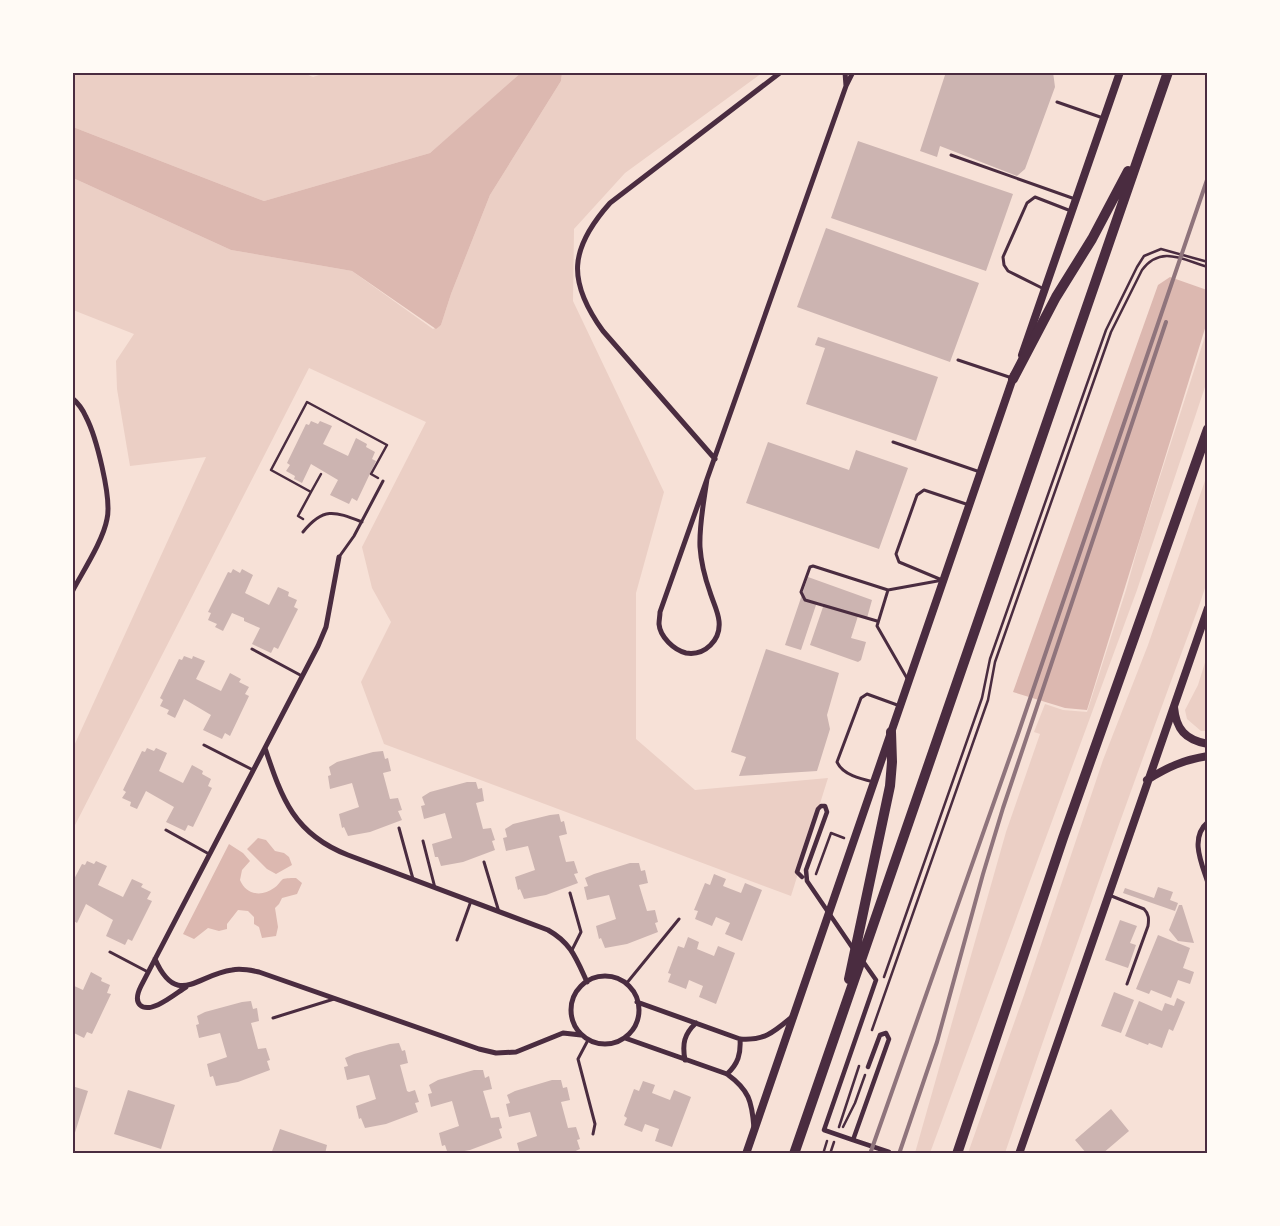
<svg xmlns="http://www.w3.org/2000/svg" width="1280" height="1226" viewBox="0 0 1280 1226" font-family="'Varela Round',sans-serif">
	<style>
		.green { fill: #ebcfc5 }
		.water { fill: #dcb8b0 }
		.building { fill: #ccb4b1 }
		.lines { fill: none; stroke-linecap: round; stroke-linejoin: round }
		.path { stroke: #4a2c40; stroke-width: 2.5 }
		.service { stroke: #4a2c40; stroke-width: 3 }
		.pedestrian { stroke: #4a2c40; stroke-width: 4.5 }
		.minor { stroke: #4a2c40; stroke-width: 5 }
		.secondary { stroke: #4a2c40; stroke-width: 8 }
		.trunk { stroke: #4a2c40; stroke-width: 10 }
		.rail { stroke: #8f747c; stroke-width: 4 }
		.neatline { fill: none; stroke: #4a2c40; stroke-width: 2 }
	</style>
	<rect width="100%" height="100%" fill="#f7e1d7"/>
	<!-- green -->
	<path class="green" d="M301,72L313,77L328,72L522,73L430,153L264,201L73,127L72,73Z
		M562,73H762L625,173L574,229L573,301L664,492L636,593V739L695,790L828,778L791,896L384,744L361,682L391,622L372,588L362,547L426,422L309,368L73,829V748L206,457L130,466L117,389L116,361L134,334L73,310V178L231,250L352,271L433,329L441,325L451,294L490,195L561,81Z
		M1207,330V381L1137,590L930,1153H915L1006,832L1040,734L1034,732L1045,704L1063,710L1087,712L1126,590L1141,536Z
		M1207,475V582L1199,606C1131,787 1067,970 1005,1153H968L1024,995L1103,760L1148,645Z
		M1207,656V731H1201L1187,719L1185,710L1198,685Z"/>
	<!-- water -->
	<path class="water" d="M522,72L562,73L561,81L490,195L451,294L441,325L436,329L352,271L231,250L73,178V127L264,201L430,153Z
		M1170,277L1207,290V322L1087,710L1065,708L1013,692L1158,285Z
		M258,838L266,840L275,851L284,853L289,857L292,865L276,874L267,869L247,849Z
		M229,844L243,853L250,861L242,870L240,880C246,895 262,897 274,888C278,886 280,881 283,879C286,878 292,878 296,878L302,883L297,894L282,898L279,904L275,908L278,927L276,936L262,938L259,927L254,924V917L248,911L238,910L227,924V929L219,931L208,928L194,939L183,934Z"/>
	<!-- building -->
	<path class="building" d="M946,72H1053L1055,87L1025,169L1017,176L940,146L937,157L920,151Z
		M858,141L1013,194L986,271L831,218Z
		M826,228L979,283L950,362L797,307Z
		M818,337L938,377L916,441L806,404L825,348L815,345Z
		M311,421L318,424L320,421L332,426L323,444L348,456L356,438L367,444L366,447L375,452L372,459L376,461L357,501L352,498L349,504L330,495L338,480L311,464L302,483L294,479L295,476L286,471L290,465L287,463L306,424L309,425Z
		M768,442L849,470L856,450L908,468L879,549L746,503Z
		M233,569L240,573L242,569L253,575L245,593L269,605L278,587L289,592L288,596L297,600L294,607L298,609L278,649L274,647L271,653L252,644L260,628L244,621V618L232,613L223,631L215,627L217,624L208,620L211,613L208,612L228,572L231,573Z
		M808,577L872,600L867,618L858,616L851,638L866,642L861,660L858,662L810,645L824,604L817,602L801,650L785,645Z
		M766,649L839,673L827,715L830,729L817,771L739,776L746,757L731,752Z
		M184,656L192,659L193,656L205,661L196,679L221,691L230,673L241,679L239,682L249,687L245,694L249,696L230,736L225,733L222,739L203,730L211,715L184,699L175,718L167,714L169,710L160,706L163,700L160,698L179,659L182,660Z
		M147,748L154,751L156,748L167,753L159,771L183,783L192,765L203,771L202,774L211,779L208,786L212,788L193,827L188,825L185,831L166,822L174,807L146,791L137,809L130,806L131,802L122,798L126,792L123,790L142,751L145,752Z
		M383,751L385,759L388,758L391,771L383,773L390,799L398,798L402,810L398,811L402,820L370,832L348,836L344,827L342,828L339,814L359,807L352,783L330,789L328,776L331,775L329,767L337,762L373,752Z
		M467,782H476L478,789L482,788L484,801L476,803L483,829L491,828L495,840L492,841L495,850L463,862L441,866L438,857H435L432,844L452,838L445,813L424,819L421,806L425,805L422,797L430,792Z
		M559,814L561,822L564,821L567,834L559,836L566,862L574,861L578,873L574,874L578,883L546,895L524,899L520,889L518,890L515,877L535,870L528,846L506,851L503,838L507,837L505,829L513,824L550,815Z
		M87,861L94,864L96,861L107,866L98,885L123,897L132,879L143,884L141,887L151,892L147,899L152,901L132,941L128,939L125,945L106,936L113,920L86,904L77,923L72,920V883L82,864L85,865Z
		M630,863H639L641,871L645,870L648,883L639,885L647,911L655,910L658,922L655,923L658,932L627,944L605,948L601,938L599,939L596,926L616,919L609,895L587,900L584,887L588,886L585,878L594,874Z
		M714,874L726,879L723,886L741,893L745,883L762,890L742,941L725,934L730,923L716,917L712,926L695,919L698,911L694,910L705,883L710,885Z
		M1158,887L1173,892L1170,900L1178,903L1175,911L1123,893L1125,888L1154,898Z
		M1179,905H1182L1194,943L1178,941L1169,930Z
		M1120,920L1137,926L1130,943L1136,945L1128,968L1105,960Z
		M1158,935L1190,948L1183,968L1194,972L1190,984L1178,980L1171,998L1151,990L1149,994L1136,989Z
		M688,937L699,942L697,949L714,956L718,946L735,953L716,1004L699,997L703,986L689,980L686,989L668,982L671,974L668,973L678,946L684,948Z
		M91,972L102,978L101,981L110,985L107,993L111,994L92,1034L87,1032L84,1038L72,1032V985L83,990Z
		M1114,992L1134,1000L1121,1033L1101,1026Z
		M1177,998L1185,1002L1173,1031L1169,1029L1162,1048L1149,1043L1148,1045L1125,1036L1139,1001L1162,1011L1165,1003L1174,1006Z
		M251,1001L253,1009L257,1008L259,1021L251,1023L258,1049L266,1048L270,1060L267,1061L270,1070L238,1082L216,1086L213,1076L210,1077L207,1064L227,1057L220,1033L199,1038L196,1025L199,1024L197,1016L205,1012L242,1002Z
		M399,1043L402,1051L405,1050L408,1063L400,1065L407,1091L409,1092L415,1090L419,1102L415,1103L418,1112L386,1124L365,1128L361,1118L359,1119L356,1106L376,1099L369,1075L347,1080L344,1067L348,1066L345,1058L354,1054L390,1044Z
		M474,1070H483L485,1078L489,1076L492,1089L483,1091L491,1118L499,1117L502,1128L499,1129L502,1138L470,1150L448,1154L445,1145L442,1146L439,1133L459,1126L452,1101L431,1107L428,1094L432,1093L429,1085L438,1080Z
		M552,1080H561L563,1088L567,1087L570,1100L561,1102L568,1128L576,1127L580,1139L577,1140L580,1149L569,1154H520L517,1143L537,1136L530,1112L509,1117L506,1104L510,1103L507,1095L515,1091Z
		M643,1081L655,1085L652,1093L670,1100L674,1090L691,1097L672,1147L655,1141L659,1129L645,1124L642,1132L624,1125L627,1118L624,1116L634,1089L639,1091Z
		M72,1086L88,1091L73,1139H72Z
		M128,1090L175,1105L161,1149L114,1134Z
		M1111,1109L1129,1131L1102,1154H1087L1075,1140Z
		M280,1129L327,1145L325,1154H271Z"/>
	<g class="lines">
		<!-- path -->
		<path class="path" d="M311,492L321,474
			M303,519L298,516L311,492L271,470L307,402L387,445L371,474L378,478
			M816,874L831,833L844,838
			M884,977L982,698L990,659L1106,330L1137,267L1144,256L1161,249L1208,262
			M872,1030L981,720L988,700L995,662L1111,332L1142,270C1161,245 1183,260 1208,267
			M839,1127L859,1066
			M843,1127L855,1103L865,1075
			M823,1154L827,1141
			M830,1154L834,1142"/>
		<!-- service -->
		<path class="service" d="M1057,102L1103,118
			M951,155L1075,199
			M1044,289L1008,271L1004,265L1003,257L1027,203L1035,197L1071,211
			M958,360L1012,378
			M893,442L980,472
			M303,532C323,507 334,511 362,522
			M339,557L354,536L383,481
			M942,580L899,562L896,554L917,495L924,490L969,505
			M877,621L805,600L801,592L810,567L813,566L888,590
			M252,649L302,676
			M908,680L877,626L888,590L943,580
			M204,745L253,770
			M874,782C861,779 843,775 837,762L861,698L867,694L900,706
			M399,828L413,879
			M166,830L209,854
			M423,841L435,888
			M484,862L499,912
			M570,893L581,932L572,950
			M1109,895L1144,909C1149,914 1149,919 1148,926L1127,984
			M457,940L471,901
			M110,952L148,972
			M626,984L679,919
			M273,1018L334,999
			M588,1040L578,1059L595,1124L593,1134"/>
		<!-- pedestrian -->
		<path class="pedestrian" d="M802,877L797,872L818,809L821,806H825L827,812L806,870L807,881L854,950
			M868,1067L880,1035L886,1033L889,1039L853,1140L889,1152
			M853,1140L824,1130L876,980L862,960"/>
		<!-- minor -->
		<path class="minor" d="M845,72L846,86
			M72,398C78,403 83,410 86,417C96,436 112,498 107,519C103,541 83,571 72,592
			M715,459L603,331C567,281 569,249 610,203L781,72
			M707,479C704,501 699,525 700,547C701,562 705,578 710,592C713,602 718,611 719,621C721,640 705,656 686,653C674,650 660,637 659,624C659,620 660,616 660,612L846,86L853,72
			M265,748C282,799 294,834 348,855L548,930C571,943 576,958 587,982
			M1208,822C1189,838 1202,864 1208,883
			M155,959C177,1009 198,974 232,970C241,968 250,970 259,972L479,1049L496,1053L516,1052L563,1033L581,1035
			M571 1010a34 34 0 1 1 68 0a34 34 0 1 1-68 0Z
			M186,987C176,993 151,1015 140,1005C135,1000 138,992 141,986L318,646L326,627L339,557
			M637,1002L740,1039C764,1041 774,1032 792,1017
			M625,1038L727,1074C749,1090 752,1101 754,1128
			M685,1060C682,1044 684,1034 696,1023
			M727,1074C738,1064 741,1054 740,1039"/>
		<!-- secondary -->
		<path class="secondary" d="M1022,355L1120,72
			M1174,707C1176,729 1185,740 1208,744
			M1147,780C1168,767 1183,760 1208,756
			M746,1154L1014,375
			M1019,1154L1208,608"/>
		<!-- trunk -->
		<path class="trunk" d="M1013,379L1056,297L1092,239L1128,171
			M849,979L890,786L892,762L891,732
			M794,1154L1168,72
			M957,1154L1063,838L1208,429"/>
		<!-- rail -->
		<path class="rail" d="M870,1154L1018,734L1208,177
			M899,1154L937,1042L983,874L1003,808L1166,322"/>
	</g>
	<!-- border -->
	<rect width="1280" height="1226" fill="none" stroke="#fffaf5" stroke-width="148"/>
	<rect x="74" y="74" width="1132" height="1078" class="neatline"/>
</svg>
